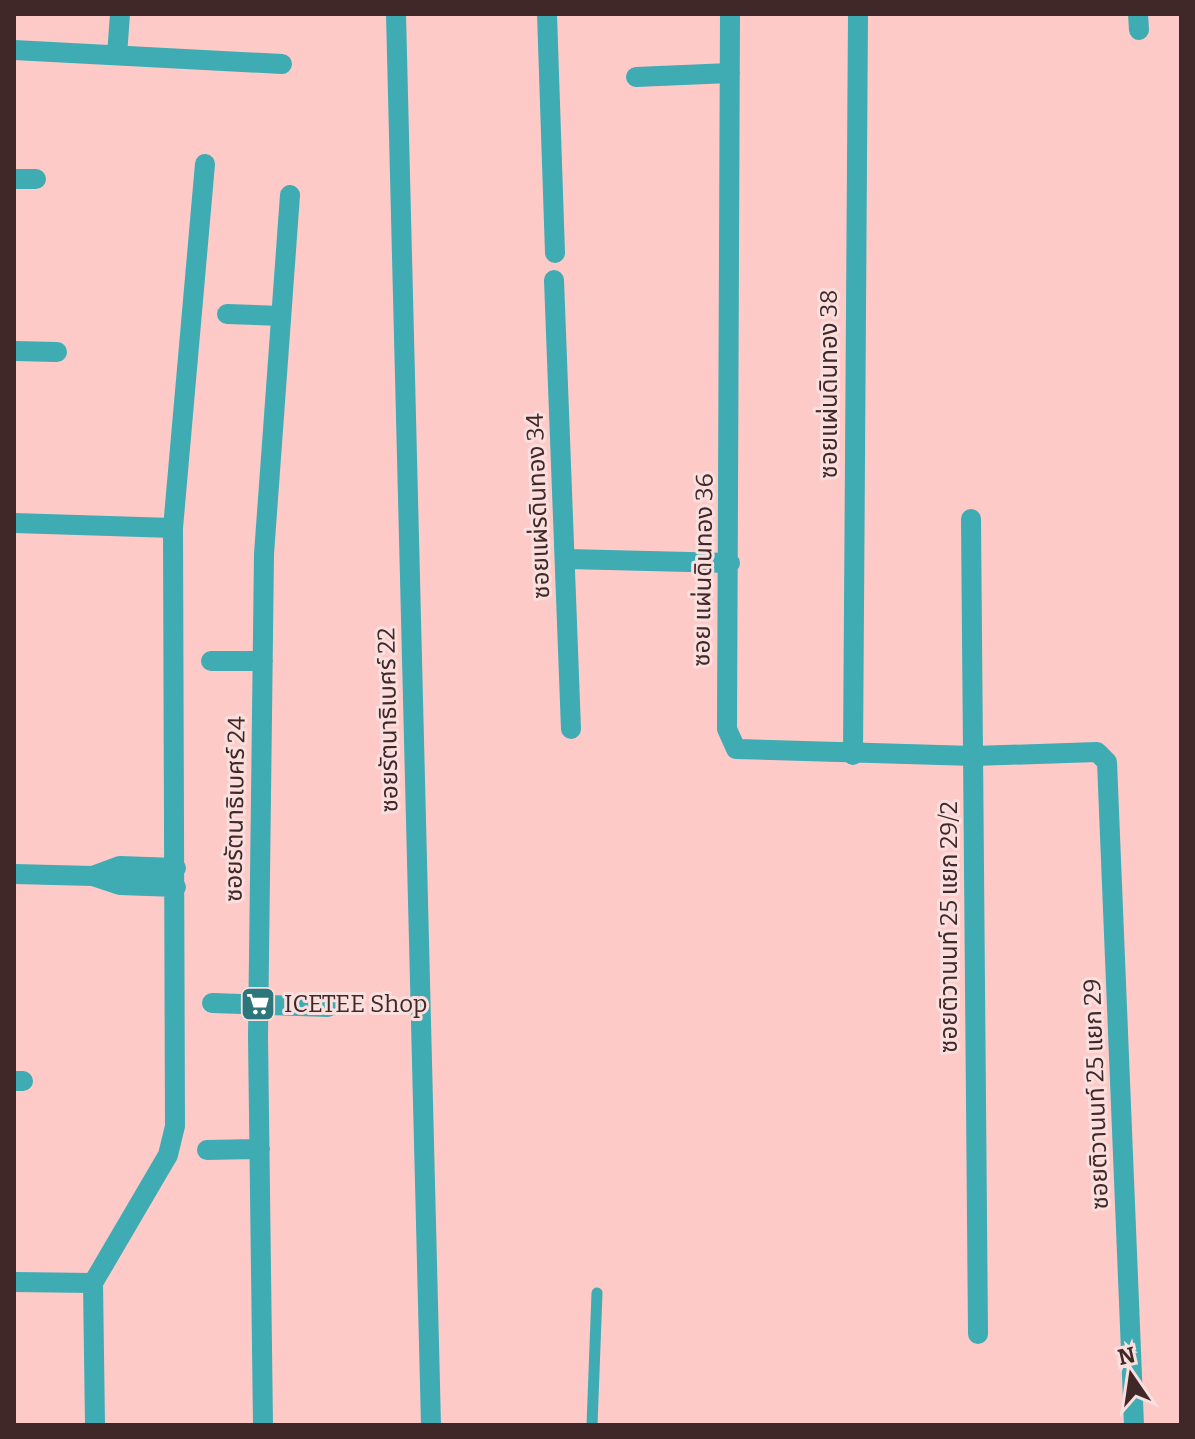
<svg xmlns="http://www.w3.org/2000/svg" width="1195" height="1439" viewBox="0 0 1195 1439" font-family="Bitter,'Noto Sans Thai',serif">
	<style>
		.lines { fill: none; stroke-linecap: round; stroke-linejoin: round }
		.service { stroke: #3fabb3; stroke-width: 11 }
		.minor { stroke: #3fabb3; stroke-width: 20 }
		.labels { text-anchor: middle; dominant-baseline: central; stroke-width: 6; stroke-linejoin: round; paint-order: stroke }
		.street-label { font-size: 24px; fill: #412828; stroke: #f9dfdd }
		.poi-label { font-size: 24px; fill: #412828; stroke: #f9dfdd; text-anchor: start }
	</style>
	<rect width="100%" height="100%" fill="#fecac8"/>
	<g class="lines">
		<!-- service -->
		<path class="service" d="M592,1425L597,1293"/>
		<!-- minor -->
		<path class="minor" d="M396,14L431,1425
			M547,14L555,253
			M730,14L727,729L736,749L974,756L1097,752L1107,762L1134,1425
			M1138,14L1139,30
			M14,50L282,64
			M117,55L120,14
			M636,77L730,73
			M14,179H36
			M554,280L571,729
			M227,314L281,316
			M14,351L57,352
			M971,519L978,1334
			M14,523L173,528
			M567,559L730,563
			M211,661H263
			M853,755L858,14
			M14,874L93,876L120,885L176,887
			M93,876L120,866L176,868
			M212,1003L328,1007
			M14,1081H23
			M207,1150L260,1149
			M14,1282L93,1283
			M95,1425L93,1283L168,1155L175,1126L173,528L205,164
			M263,1425L258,1037L264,554L290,195"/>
	</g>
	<!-- icons -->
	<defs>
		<g id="supermarket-square" transform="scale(1.8)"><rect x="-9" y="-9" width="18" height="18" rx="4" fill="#2d777c" stroke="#f9dfdd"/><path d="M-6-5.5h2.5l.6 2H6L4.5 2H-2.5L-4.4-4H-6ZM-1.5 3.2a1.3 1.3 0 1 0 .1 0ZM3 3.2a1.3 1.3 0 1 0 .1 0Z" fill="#fff"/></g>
	</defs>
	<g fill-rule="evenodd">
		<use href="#supermarket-square" x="258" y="1004"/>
	</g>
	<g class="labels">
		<!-- street labels -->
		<g class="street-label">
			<text transform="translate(829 384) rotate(-90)">ซอยแผ่นดินทอง 38</text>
			<text transform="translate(538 506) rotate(-92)">ซอยแผ่รดินทอง 34</text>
			<text transform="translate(703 570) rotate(-89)">ซอย แผ่นดินทอง 36</text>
			<text transform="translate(388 720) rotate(-91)">ซอยรัตนาธิเบศร์ 22</text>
			<text transform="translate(235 809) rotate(-89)">ซอยรัตนาธิเบศร์ 24</text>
			<text transform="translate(949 927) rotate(-90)">ซอยติวานนท์ 25 แยก 29/2</text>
			<text transform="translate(1096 1094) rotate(-92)">ซอยติวานนท์ 25 แยก 29</text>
		</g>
		<!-- poi labels -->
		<g class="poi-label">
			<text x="284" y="1004">ICETEE Shop</text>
		</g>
	</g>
	<!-- border -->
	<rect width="1195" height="1439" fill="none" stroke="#412828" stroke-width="32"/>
	<!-- north arrow -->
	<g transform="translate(1131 1375) rotate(347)" stroke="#f9dfdd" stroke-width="6" paint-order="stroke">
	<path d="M0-6L14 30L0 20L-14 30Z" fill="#412828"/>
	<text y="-12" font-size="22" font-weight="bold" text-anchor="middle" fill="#412828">N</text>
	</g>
</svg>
